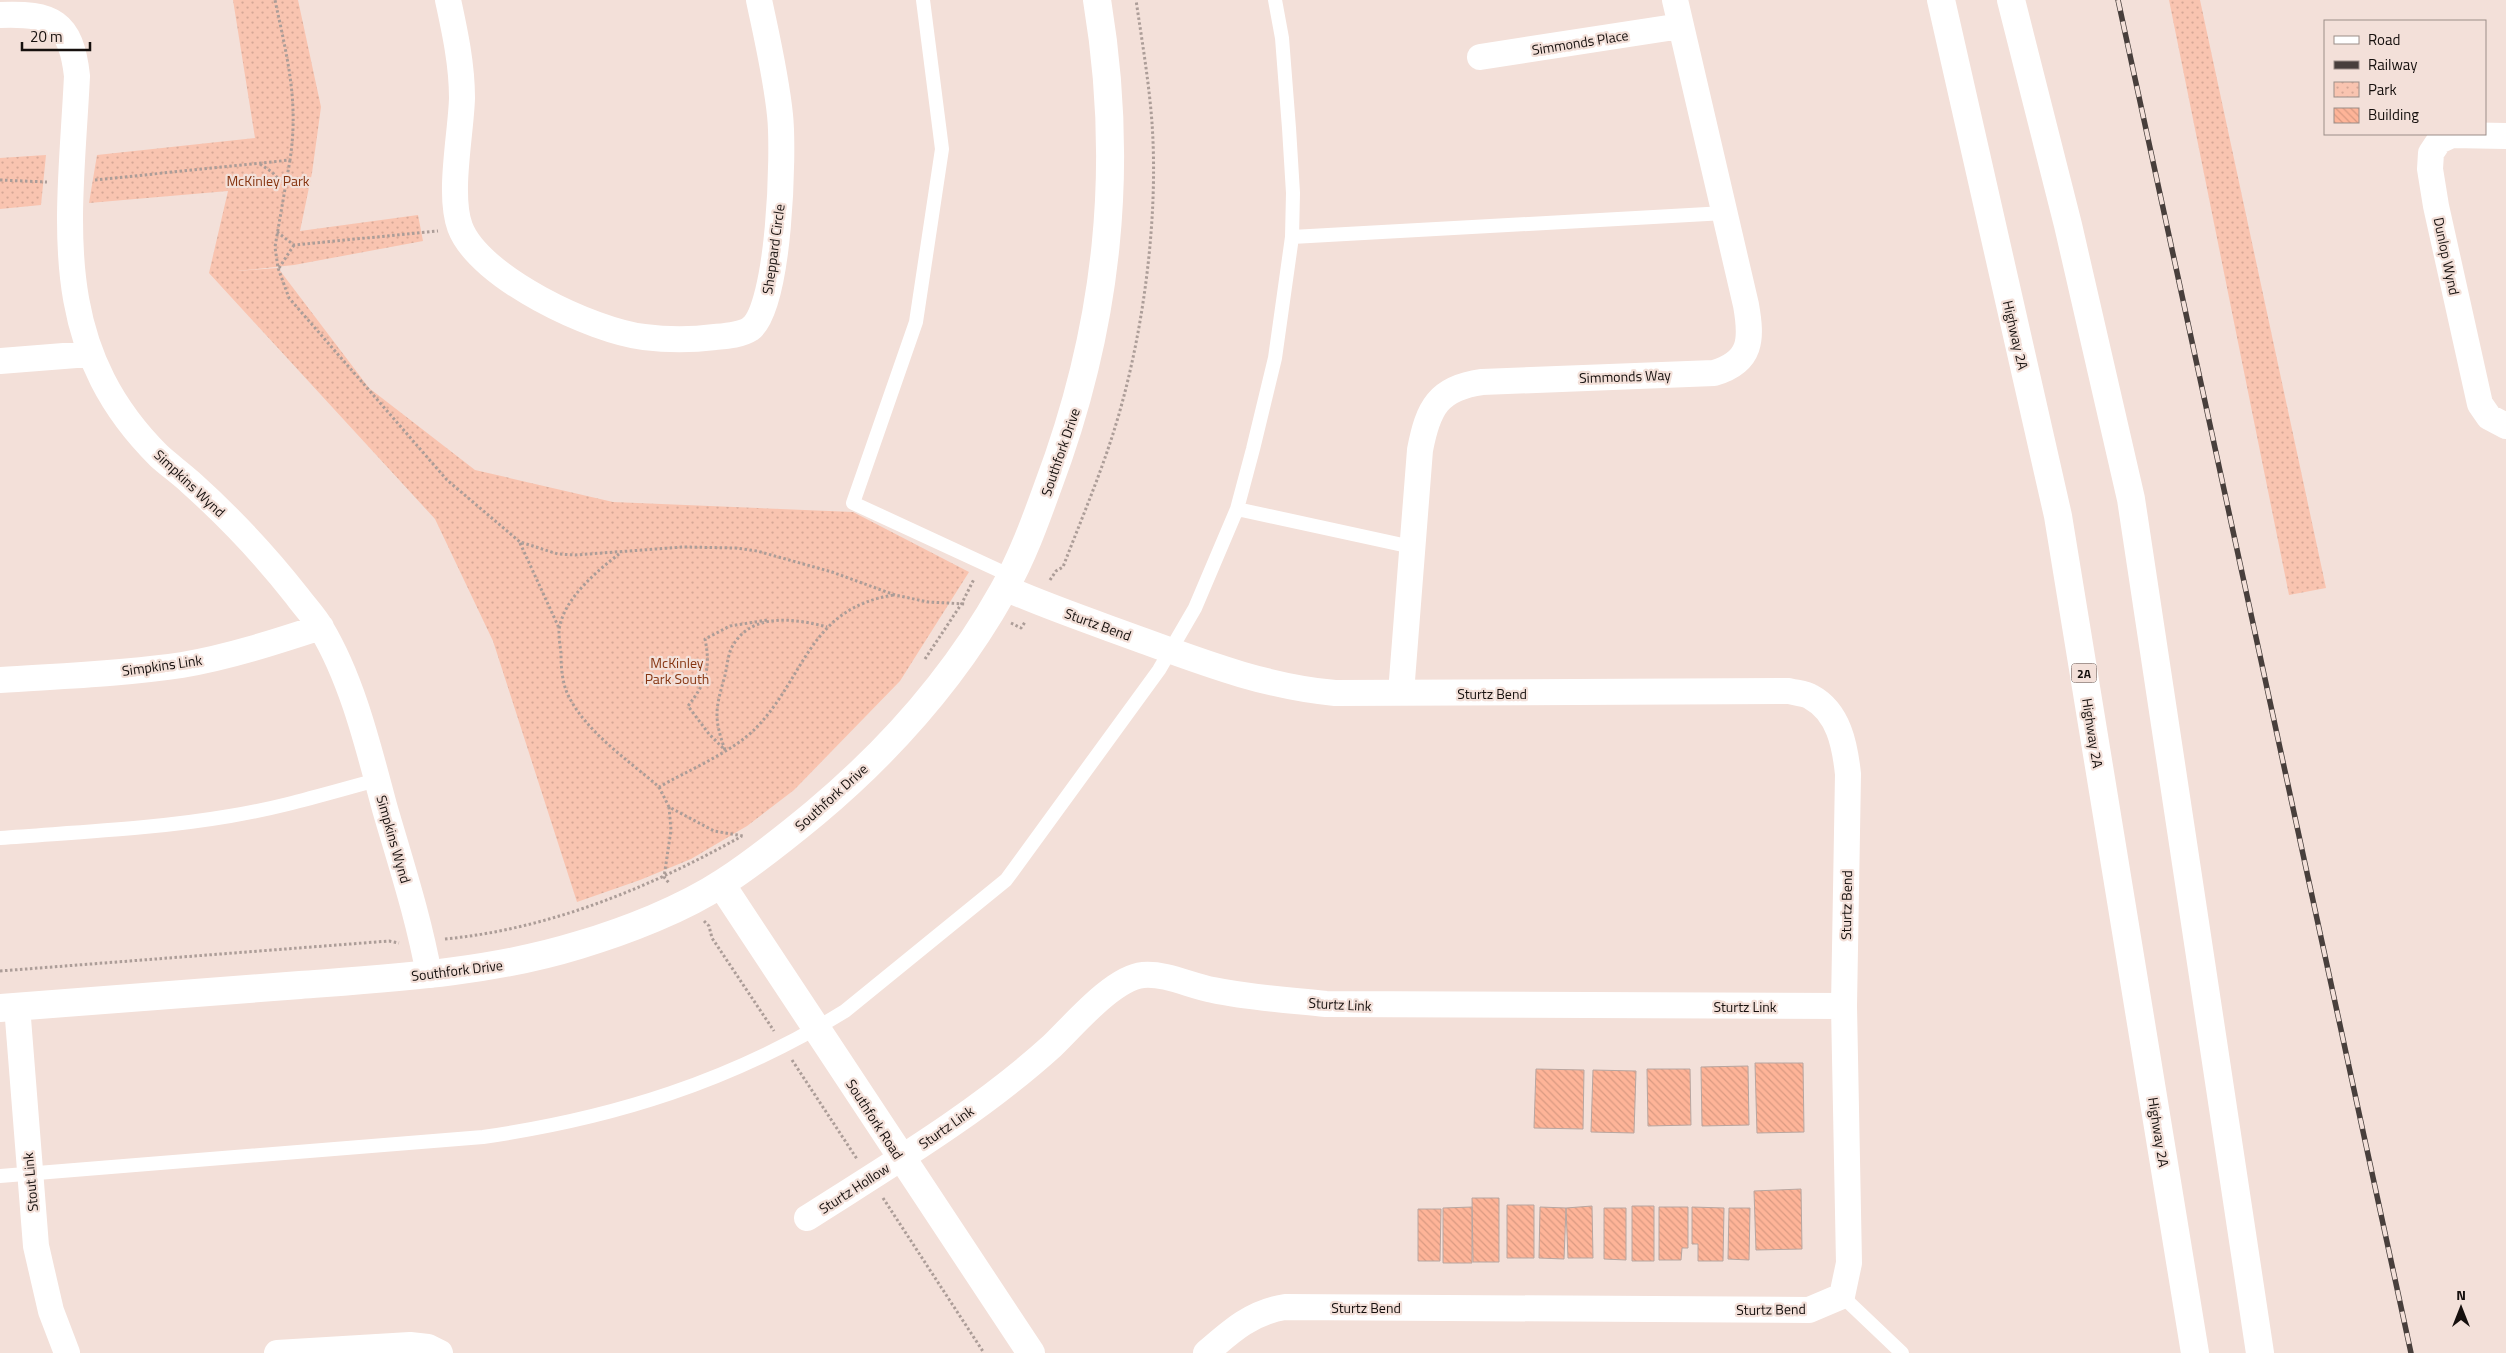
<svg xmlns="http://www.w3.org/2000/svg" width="2506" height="1353" viewBox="0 0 2506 1353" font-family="'Titillium Web',sans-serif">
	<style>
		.park { fill: url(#park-dots) }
		.building { fill: url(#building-back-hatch); stroke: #b8a6a0 }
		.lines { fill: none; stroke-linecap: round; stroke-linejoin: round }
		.path { stroke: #ac9d98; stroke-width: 3; stroke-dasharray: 2.5 2.5; stroke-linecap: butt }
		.service { stroke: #fff; stroke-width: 14 }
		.minor { stroke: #fff; stroke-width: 26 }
		.tertiary { stroke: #fff; stroke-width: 28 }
		.primary { stroke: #fff; stroke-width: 28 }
		.rail-casing { stroke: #483f3c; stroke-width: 5.5 }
		.rail { stroke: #f3e0d9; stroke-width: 4; stroke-dasharray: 11; stroke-linecap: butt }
		.labels { text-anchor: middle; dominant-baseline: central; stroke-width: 4.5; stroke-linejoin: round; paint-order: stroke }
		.shield { fill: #f3e0d9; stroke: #584e4b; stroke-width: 1 }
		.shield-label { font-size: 12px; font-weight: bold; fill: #16100e }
		.street-label { font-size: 14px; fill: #16100e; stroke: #f3e0d9 }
		.park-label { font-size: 14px; fill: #863511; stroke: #f3e0d9 }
	</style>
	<defs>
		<pattern id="park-dots" width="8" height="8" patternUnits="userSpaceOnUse" patternTransform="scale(1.25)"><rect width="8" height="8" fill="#f9c4b0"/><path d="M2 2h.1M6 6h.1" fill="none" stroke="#d5a796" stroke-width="1.8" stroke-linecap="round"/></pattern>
		<pattern id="building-back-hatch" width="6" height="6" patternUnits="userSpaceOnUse" patternTransform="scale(1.25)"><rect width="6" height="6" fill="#feb498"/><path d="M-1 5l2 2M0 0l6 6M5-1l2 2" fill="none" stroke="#d99a82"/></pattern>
	</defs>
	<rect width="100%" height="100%" fill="#f3e0d9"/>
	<!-- park -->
	<path class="park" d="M233,0H298L321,107L312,173L300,231L418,215L423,241L294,265L237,271L278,268L369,388L475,470L613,502L853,512L969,572L900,681L794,790L747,826L691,859L640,880L577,902L493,641L435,519L209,273L228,191L89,203L97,155L255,138Z
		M2169,0H2200L2326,588L2289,595Z
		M46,155L41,205L0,209V158Z"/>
	<!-- building -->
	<path class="building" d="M1755,1063H1803L1804,1132L1757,1133Z
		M1748,1066L1749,1125L1702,1126L1701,1067Z
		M1536,1069L1584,1070L1583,1129L1534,1128Z
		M1647,1069H1690L1691,1125L1648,1126Z
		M1593,1070L1636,1071L1634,1133L1591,1132Z
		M1801,1189L1802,1249L1756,1250L1754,1191Z
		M1472,1198H1499V1262H1473Z
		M1507,1205H1534V1258H1507Z
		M1592,1206L1593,1258H1568L1566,1208Z
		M1632,1206H1654V1261H1632Z
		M1472,1207V1263H1443V1208Z
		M1540,1207L1566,1208L1564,1259L1539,1258Z
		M1659,1207H1688V1248H1682L1681,1260H1659Z
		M1692,1207L1724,1208L1723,1261H1698V1244H1692Z
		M1604,1208H1626V1260L1604,1259Z
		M1729,1208H1750L1749,1260L1728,1259Z
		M1418,1209H1441L1440,1261H1418Z"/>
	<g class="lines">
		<!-- path -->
		<path class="path" d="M290,160L275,247L278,268L289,298L447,480L520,542L558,554L575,555L683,547L736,548L757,551L832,572L895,595L928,602L966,604
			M260,164L272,172L285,186
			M0,180L47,182
			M95,180L290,160C299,101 287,57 275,0
			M277,232L294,245L438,231
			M279,268L294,245
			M520,543L559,628
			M619,554C597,571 562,600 559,631C559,638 560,646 561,653C561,667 562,682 568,695C586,732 628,760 659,787C687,771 734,751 756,728C806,676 809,608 894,595
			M1050,580L1056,571L1063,567C1079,525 1097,483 1111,440C1142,346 1159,222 1152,123C1149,82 1142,41 1136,0
			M1011,623L1021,628L1025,622
			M925,659L962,603L974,579
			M723,748L709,734L688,706C706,683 711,668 705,639L730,626L767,620
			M725,750C714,719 715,710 724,679C727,669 727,659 731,649C749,612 794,618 827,627
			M659,787L669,807L714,831L743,836
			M669,807L671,830L664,877L669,883
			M704,921L709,926L712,938L774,1031
			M445,939C550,929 651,887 742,836
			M0,971L389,941L399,943
			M792,1060L857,1159
			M883,1198L984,1353"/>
		<!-- service -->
		<path class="service" d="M923,0L942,149L916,322L853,503L1011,576
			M1292,237L1725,213
			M1237,509L1412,547
			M0,838C77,832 154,829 230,816C280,808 328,793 377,780
			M0,1176L483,1137C614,1118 732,1081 845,1011L1006,880L1159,670L1195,608L1237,509L1253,449L1275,358L1292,237L1293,193L1289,128L1282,38L1275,0
			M1842,1296L1902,1353"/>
		<!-- minor -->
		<path class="minor" d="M448,0C455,32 462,65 462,98C461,134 448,194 460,227C479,278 593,331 644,337C667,340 692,340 715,337C726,336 741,335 750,329C780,308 784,151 780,115C776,76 767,38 759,0
			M0,15C52,13 71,21 77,76C70,219 46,344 159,456C169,465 180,473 190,482C229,517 265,555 297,596C305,607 315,617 321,628C353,681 369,750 385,809C401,864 419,919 429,975
			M1480,57L1681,26
			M2506,136L2452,135L2439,141L2431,153L2430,169L2436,206L2480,404L2489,417L2506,426
			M0,361L89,354
			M1005,588C1050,608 1098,624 1144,641C1207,664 1268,687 1335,693L1789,691C1795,693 1805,693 1811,697C1839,712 1845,746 1848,774L1844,1006L1849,1263L1842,1296L1809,1310L1285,1307C1252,1312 1231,1331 1206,1353
			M0,680C60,676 122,674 182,665C229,657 275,642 321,627
			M1401,693L1420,450C1428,408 1438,388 1482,382L1714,373C1752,362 1752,339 1746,305L1675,0
			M17,1006L36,1246L51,1311L67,1353
			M807,1218C890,1165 978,1113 1052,1046C1074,1025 1113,978 1143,975C1166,973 1191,986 1213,990C1251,998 1288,1000 1326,1004L1844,1006
			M277,1353L410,1345L428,1347L440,1353"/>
		<!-- tertiary -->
		<path class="tertiary" d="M721,884L1031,1353
			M0,1008C100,1000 200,992 300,985C394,978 488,973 579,945C626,931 683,909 724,882C756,861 786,837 815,813C889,751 956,675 1003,591C1022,558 1035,522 1048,486C1108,327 1125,168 1097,0"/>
		<!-- primary -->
		<path class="primary" d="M1941,0L2058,516L2195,1353
			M2011,0L2068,225L2131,499L2260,1353"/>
		<!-- rail casing -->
		<g class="rail-casing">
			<path id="rail" d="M2118,0L2411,1353"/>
		</g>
		<!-- rail -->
		<use href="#rail" class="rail"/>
	</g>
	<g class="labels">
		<!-- shield labels -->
		<rect class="shield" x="2071.5" y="663.5" width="25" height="19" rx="4"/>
		<g class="shield-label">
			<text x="2084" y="673">2A</text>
		</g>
		<!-- street labels -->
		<g class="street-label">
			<text transform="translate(1580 42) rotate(-9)">Simmonds Place</text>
			<text transform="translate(773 249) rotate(-82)">Sheppard Circle</text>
			<text transform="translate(2447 256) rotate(78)">Dunlop Wynd</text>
			<text transform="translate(2016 335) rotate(77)">Highway 2A</text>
			<text transform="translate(1625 376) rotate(-2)">Simmonds Way</text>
			<text transform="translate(1060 452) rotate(-71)">Southfork Drive</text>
			<text transform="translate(190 483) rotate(43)">Simpkins Wynd</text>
			<text transform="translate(1098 624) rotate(20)">Sturtz Bend</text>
			<text transform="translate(162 665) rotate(-8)">Simpkins Link</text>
			<text x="1492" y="693">Sturtz Bend</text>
			<text transform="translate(2093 733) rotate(81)">Highway 2A</text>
			<text transform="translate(831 797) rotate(-42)">Southfork Drive</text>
			<text transform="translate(394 839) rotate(74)">Simpkins Wynd</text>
			<text transform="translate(1846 905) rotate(-89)">Sturtz Bend</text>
			<text transform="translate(457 970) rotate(-7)">Southfork Drive</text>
			<text transform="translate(1340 1004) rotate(3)">Sturtz Link</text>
			<text x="1745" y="1006">Sturtz Link</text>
			<text transform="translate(875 1119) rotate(57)">Southfork Road</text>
			<text transform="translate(946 1127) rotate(-35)">Sturtz Link</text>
			<text transform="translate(2159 1132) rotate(81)">Highway 2A</text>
			<text transform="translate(30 1182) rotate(-95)">Stout Link</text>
			<text transform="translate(854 1188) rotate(-33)">Sturtz Hollow</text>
			<text x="1366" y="1307">Sturtz Bend</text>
			<text transform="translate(1771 1309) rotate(-1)">Sturtz Bend</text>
		</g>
		<!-- park labels -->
		<g class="park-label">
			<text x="268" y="180">McKinley Park</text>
			<text x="677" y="662">McKinley<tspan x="677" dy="16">Park South</tspan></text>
		</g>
	</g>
	<!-- legend -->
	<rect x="2324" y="20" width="162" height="115" fill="#f3e0d9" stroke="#9b8d88"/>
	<rect x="2334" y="36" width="25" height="8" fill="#ffffff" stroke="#9b8d88"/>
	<text x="2368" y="45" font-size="15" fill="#16100e">Road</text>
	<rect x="2334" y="61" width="25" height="8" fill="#483f3c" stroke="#9b8d88"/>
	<text x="2368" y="70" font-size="15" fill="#16100e">Railway</text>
	<rect x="2334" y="82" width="25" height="15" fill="url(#park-dots)" stroke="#9b8d88"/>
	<text x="2368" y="95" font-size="15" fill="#16100e">Park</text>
	<rect x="2334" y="108" width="25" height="15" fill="url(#building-back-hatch)" stroke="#9b8d88"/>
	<text x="2368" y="120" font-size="15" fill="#16100e">Building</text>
	<!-- north arrow -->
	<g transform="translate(2461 1308)" stroke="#f3e0d9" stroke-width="4" paint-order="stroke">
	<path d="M0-4L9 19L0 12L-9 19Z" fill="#16100e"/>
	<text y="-8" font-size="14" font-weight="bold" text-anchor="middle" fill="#16100e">N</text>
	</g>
	<!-- scale -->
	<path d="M22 42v8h68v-8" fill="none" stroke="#16100e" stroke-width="2.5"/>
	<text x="30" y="42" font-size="15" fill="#16100e" stroke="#f3e0d9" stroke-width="4" paint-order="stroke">20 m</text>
</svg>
